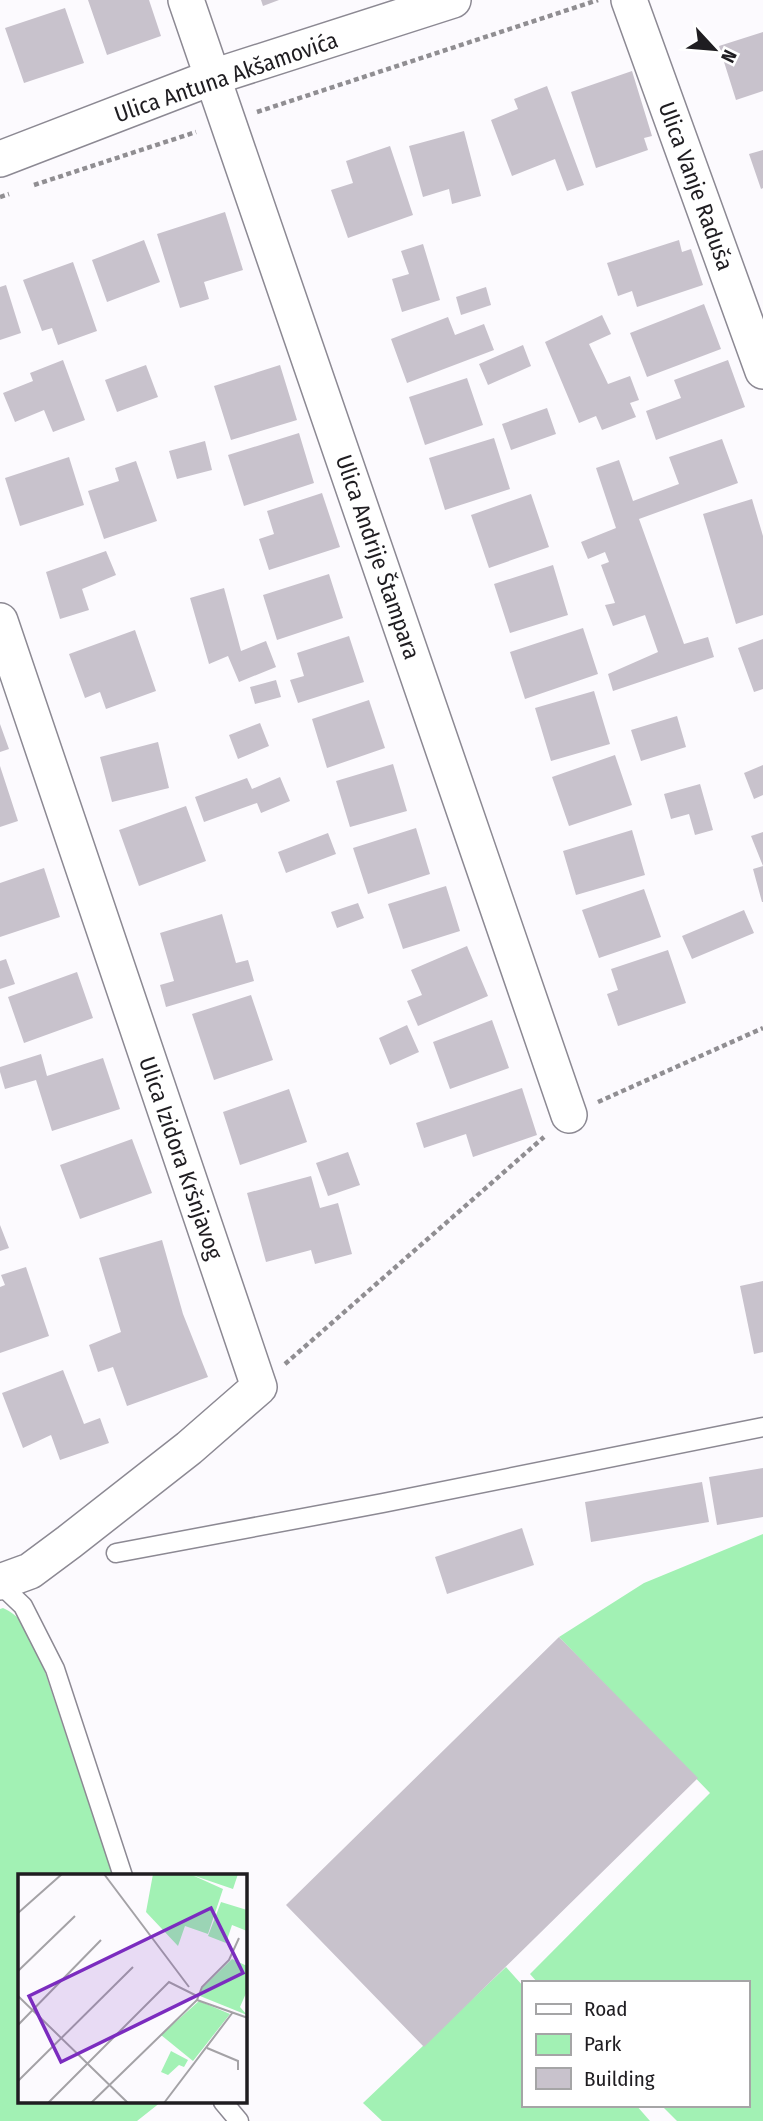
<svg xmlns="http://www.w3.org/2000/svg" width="763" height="2121" viewBox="0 0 763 2121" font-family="'Fira Sans Condensed',sans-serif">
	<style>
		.green { fill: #a2f1b4 }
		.building { fill: #c8c2cc }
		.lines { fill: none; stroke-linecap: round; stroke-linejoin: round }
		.service-casing { stroke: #8c8993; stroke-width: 21 }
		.minor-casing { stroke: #8c8993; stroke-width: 38 }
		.path { stroke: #908e92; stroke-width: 4.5; stroke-dasharray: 5 3.5; stroke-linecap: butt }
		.service { stroke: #fff; stroke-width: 18 }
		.minor { stroke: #fff; stroke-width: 35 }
		.labels { text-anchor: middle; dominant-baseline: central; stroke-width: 5; stroke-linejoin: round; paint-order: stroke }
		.street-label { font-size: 23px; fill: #1f1d21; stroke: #fff }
		.inset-road { fill: none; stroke: #a4a2a6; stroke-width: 2 }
		.view { fill: #7b2cbf; fill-opacity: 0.15; stroke: #7b2cbf; stroke-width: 3.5 }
		.inset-edge { fill: none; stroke: #1f1d21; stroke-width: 3.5 }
	</style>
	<rect width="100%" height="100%" fill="#fcfafe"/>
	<!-- green -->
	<path class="green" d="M763,1534V2121H677L661,2105H747V1983H538L530,1974L710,1793L559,1637L644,1583Z
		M3,1608C20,1616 26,1626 35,1642L113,1876H19V2102H161L137,2121H0V1609Z
		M506,1967L523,1986V2105H636L650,2121H382L363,2103Z"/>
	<!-- building -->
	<path class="building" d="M88,0H149L161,36L107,55Z
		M261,0H279L263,6Z
		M65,8L84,63L24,83L5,28Z
		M763,32V91L736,100L719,46Z
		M632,71L652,136L644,138L648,150L596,168L571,92Z
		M547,86L584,185L567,191L555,159L512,176L491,120L518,109L514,99Z
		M464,131L481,196L452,204L449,189L423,197L409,146Z
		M390,146L413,215L348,238L331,190L353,183L346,161Z
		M763,150V188L761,189L749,154Z
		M225,212L243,270L204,282L209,299L180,308L157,234Z
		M144,240L160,282L107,302L92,260Z
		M679,240L682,252L691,249L703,285L637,307L632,291L618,296L607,263Z
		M423,244L440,300L402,312L392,279L409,274L401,251Z
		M73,262L97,331L58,345L52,328L42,331L23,280Z
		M6,285L21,333L0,340V287Z
		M486,287L491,305L461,315L456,297Z
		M704,304L721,349L647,377L630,333Z
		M602,315L611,334L589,344L608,384L630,376L639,400L630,403L636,417L602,430L596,416L579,423L545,342Z
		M448,317L455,335L484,324L494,350L407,383L391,339Z
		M523,345L531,366L488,385L479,364Z
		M63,360L85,420L53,432L44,410L15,422L3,393L33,381L30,373Z
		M728,360L745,407L656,440L646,411L681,398L674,380Z
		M146,365L158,397L117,412L105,380Z
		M280,365L297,420L231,440L214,386Z
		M467,378L483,425L425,445L409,397Z
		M547,408L556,434L511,450L502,424Z
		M299,433L314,483L244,506L228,455Z
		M494,438L510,489L445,510L429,458Z
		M722,439L738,483L639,519L684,644L708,637L714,657L613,691L608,674L658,652L645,615L613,626L605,605L615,603L601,565L609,562L605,552L588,559L581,542L616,528L596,468L619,460L633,501L679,484L669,457Z
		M205,441L212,470L177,479L169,451Z
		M69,457L84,505L20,526L5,478Z
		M136,461L157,521L104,539L88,491L119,481L115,468Z
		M322,493L340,547L269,570L259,539L274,534L267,511Z
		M531,494L549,547L489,568L471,515Z
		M752,499L763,536V615L736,624L703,514Z
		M106,551L116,575L82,589L89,610L60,619L46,572Z
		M553,565L568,615L510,633L494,584Z
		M329,574L343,618L277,640L263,595Z
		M224,588L241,651L266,641L276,667L239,682L228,656L209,664L190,598Z
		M583,628L598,674L525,699L510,652Z
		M135,630L156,691L106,709L100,692L85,698L69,654Z
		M349,636L364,682L298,703L290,680L304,676L297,653Z
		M763,639V689L754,692L738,648Z
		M276,680L281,697L255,704L250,687Z
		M594,691L610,744L551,761L535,708Z
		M369,700L385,748L327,768L312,719Z
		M677,716L686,747L641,761L631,730Z
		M260,723L269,746L238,759L229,735Z
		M0,724L9,749L0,752Z
		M158,742L169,788L112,802L100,757Z
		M615,755L632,805L569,826L552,777Z
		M393,764L407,811L350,827L336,781Z
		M763,765V795L754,799L744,773Z
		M0,766L18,821L0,827Z
		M280,777L290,801L261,813L257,803L204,822L195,797L247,778L252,789Z
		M700,784L713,830L695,835L689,814L671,819L664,794Z
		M186,806L206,861L139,886L119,830Z
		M416,828L430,874L368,894L353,848Z
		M632,830L645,875L576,895L563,851Z
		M763,832V902H762L753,869L763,866L751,836Z
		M328,833L336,854L286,873L278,852Z
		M44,868L60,917L0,937V883Z
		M446,886L460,931L403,949L388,904Z
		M644,889L661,937L599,958L582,910Z
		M358,903L364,918L337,928L331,912Z
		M744,910L754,933L692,959L682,936Z
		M222,914L236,963L248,960L254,981L166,1007L160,985L174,981L160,933Z
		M467,946L488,996L418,1026L407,1001L422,995L411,970Z
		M668,950L686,1003L618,1026L607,994L618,990L611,969Z
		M6,959L15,984L0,989V961Z
		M77,972L93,1018L24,1043L8,997Z
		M251,995L273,1060L214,1080L192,1014Z
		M492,1020L509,1068L450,1089L433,1042Z
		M407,1025L419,1052L390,1065L379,1038Z
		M41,1054L47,1076L103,1058L120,1109L52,1131L36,1080L5,1089L0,1072V1067Z
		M522,1088L537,1135L473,1157L466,1134L424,1148L416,1123Z
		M289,1089L307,1142L240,1165L223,1112Z
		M132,1139L152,1193L80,1219L60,1165Z
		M348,1152L360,1185L328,1196L316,1163Z
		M311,1176L320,1208L338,1203L352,1254L315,1264L311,1250L266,1262L247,1193Z
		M0,1225L9,1248L0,1251Z
		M162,1240L183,1314L208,1377L127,1406L113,1367L98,1372L89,1345L121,1332L99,1258Z
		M26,1267L49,1336L0,1353V1287L5,1285L1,1275Z
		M763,1281V1352L754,1354L740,1286Z
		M63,1370L84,1424L100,1418L109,1443L60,1460L51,1435L23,1448L2,1393Z
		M763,1468V1517L717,1525L709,1477Z
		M702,1482L709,1522L591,1542L585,1502Z
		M522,1528L534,1565L447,1594L435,1557Z
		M559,1637L698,1778L424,2047L286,1905Z"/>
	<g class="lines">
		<!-- service casing -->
		<g class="service-casing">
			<path id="service" d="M116,1553L383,1503L763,1427
				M0,1584L23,1606L55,1669L123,1876
				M223,2102L239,2121"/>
		</g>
		<!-- minor casing -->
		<g class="minor-casing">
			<path id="minor" d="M186,0L569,1115
				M629,0L763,371
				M0,159L213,77L453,0
				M0,621L259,1387L189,1448L69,1542L30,1571L0,1582"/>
		</g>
		<!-- path -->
		<path class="path" d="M257,112L598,0
			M34,185L196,132
			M0,197L9,194
			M598,1102L763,1028
			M285,1364L544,1137"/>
		<!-- service -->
		<use href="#service" class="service"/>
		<!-- minor -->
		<use href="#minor" class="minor"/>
	</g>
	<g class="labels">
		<!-- street labels -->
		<g class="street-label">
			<text transform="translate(226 77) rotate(-19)">Ulica Antuna Akšamovića</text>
			<text transform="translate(696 186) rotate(70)">Ulica Vanje Raduša</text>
			<text transform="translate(378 557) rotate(71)">Ulica Andrije Štampara</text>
			<text transform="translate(181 1158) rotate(71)">Ulica Izidora Kršnjavog</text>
		</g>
	</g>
	<!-- overview -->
	<g transform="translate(18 1874)">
		<rect width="229" height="229" fill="#fcfafe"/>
		<path d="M135,0H220L215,15L174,1L205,15L190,60L167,52L160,72L128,38ZM203,28L229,36V57L214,51L208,69L190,62ZM214,85L229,92V117L222,133L229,141L182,122V116ZM181,127L212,140L175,187L143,161ZM153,177L170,186L166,193L161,191L150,201L143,198Z" fill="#a2f1b4"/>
		<path class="inset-road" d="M86,0L171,113M0,39L44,0M0,97L57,42M0,122L110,229M179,126L230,144M0,151L83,66M189,174L220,187V196M0,207L115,93M30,229L151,108L179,122M73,229L179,126L184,113L211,86L221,64M146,229L215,138"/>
		<path class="view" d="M193,34L225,99L43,188L11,122Z"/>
		<rect width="229" height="229" class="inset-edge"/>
	</g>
	<!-- legend -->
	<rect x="522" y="1981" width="228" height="126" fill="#ffffff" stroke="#a5a5a6" stroke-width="2"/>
	<rect x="536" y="2004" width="35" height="10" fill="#ffffff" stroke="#a5a5a6" stroke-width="2"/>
	<text x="584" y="2016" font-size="21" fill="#1f1d21">Road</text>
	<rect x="536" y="2034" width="35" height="21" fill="#a2f1b4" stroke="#a5a5a6" stroke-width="2"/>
	<text x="584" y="2051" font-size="21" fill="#1f1d21">Park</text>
	<rect x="536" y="2068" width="35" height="21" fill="#c8c2cc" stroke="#a5a5a6" stroke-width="2"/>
	<text x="584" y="2086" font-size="21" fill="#1f1d21">Building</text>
	<!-- north arrow -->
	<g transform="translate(714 49) rotate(116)" stroke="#ffffff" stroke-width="5" paint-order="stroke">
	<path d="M0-5L12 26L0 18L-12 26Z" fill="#1f1d21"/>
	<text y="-10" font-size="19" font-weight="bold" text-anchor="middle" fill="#1f1d21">N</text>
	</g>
</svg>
